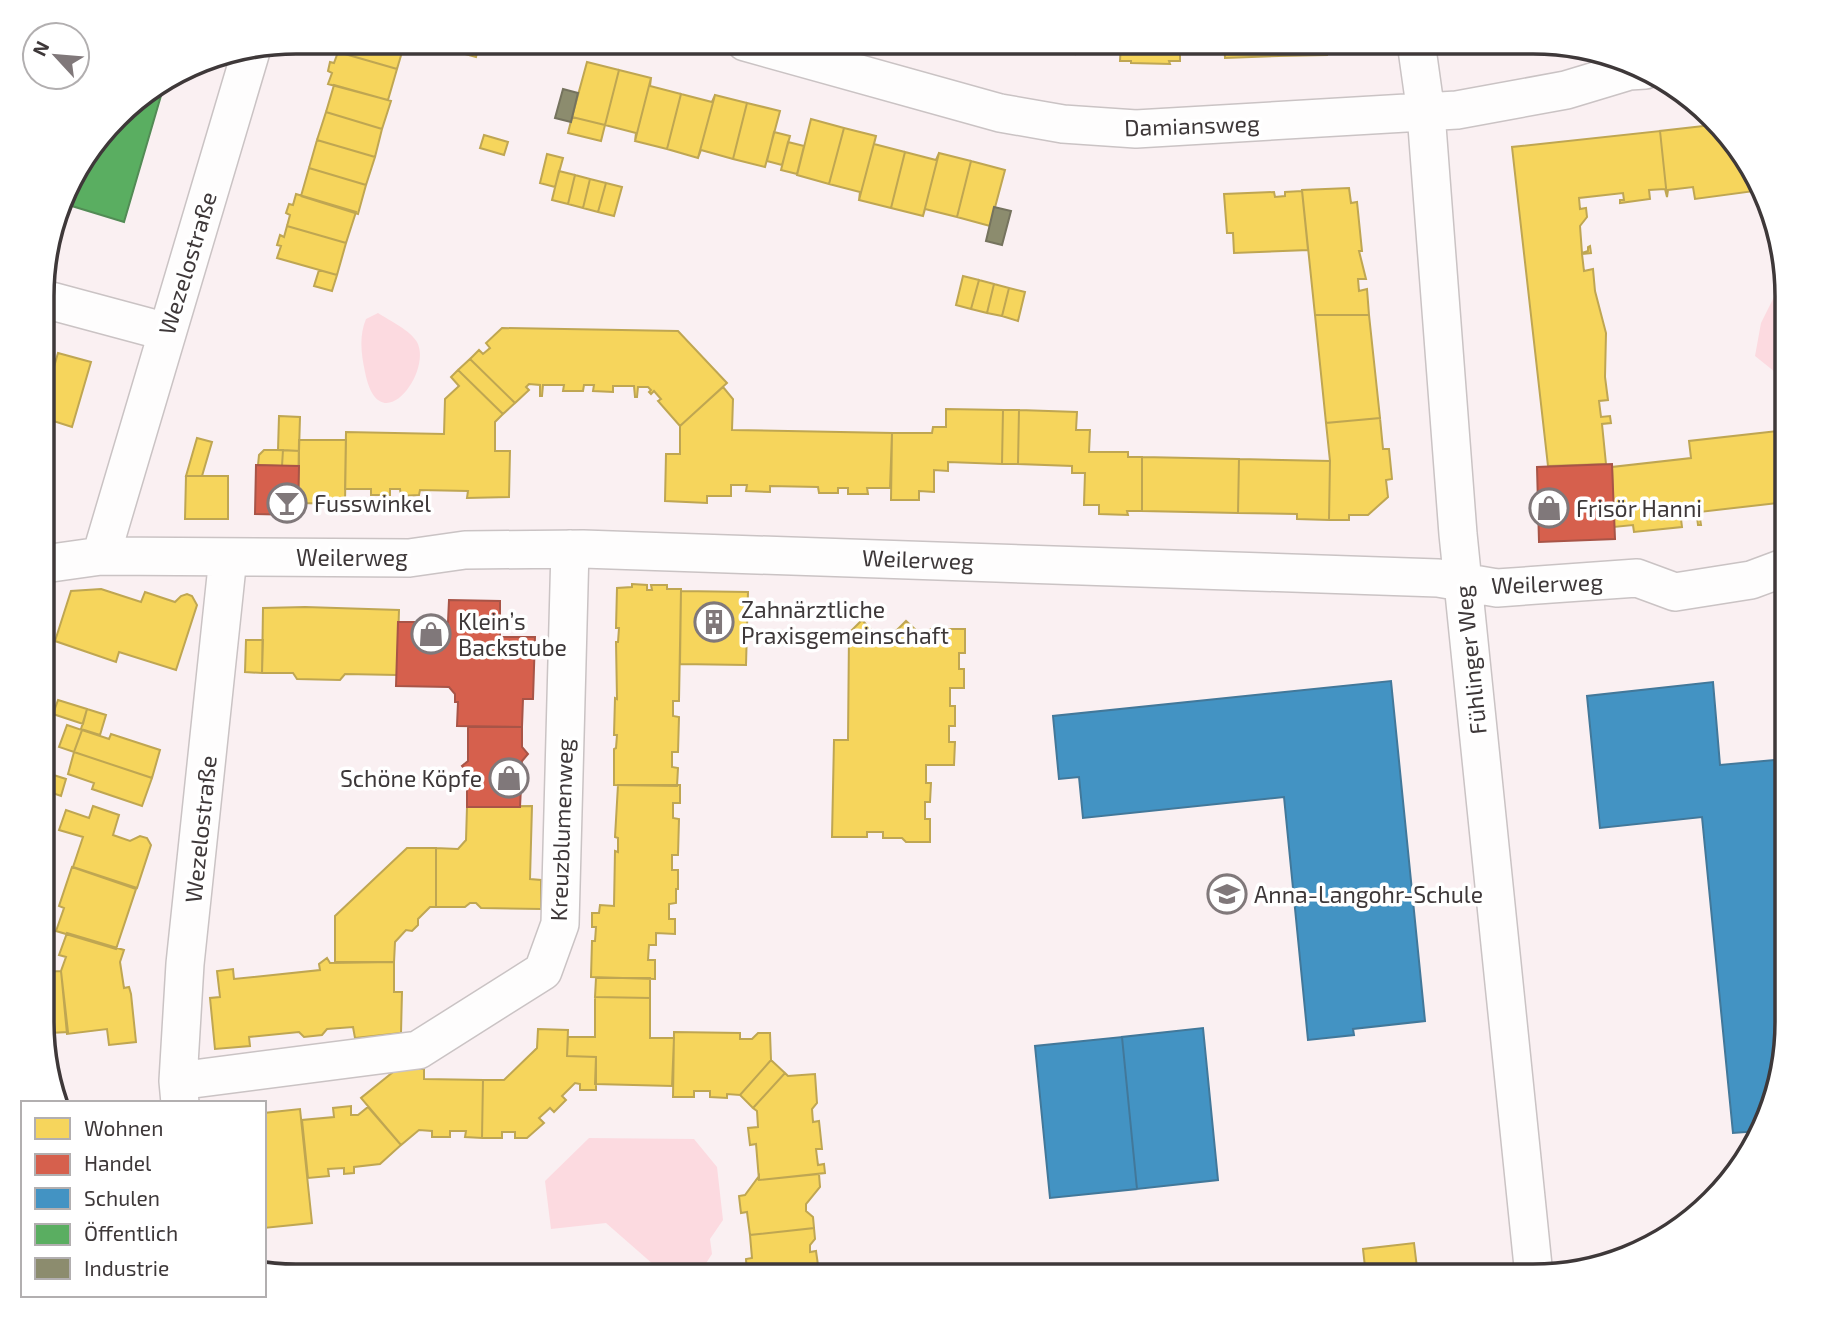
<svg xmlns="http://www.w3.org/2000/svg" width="1829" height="1318" viewBox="0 0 1829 1318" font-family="'Exo 2',sans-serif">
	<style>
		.green { fill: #fcdae0 }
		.homes { fill: #f6d55c; stroke: #bfa652; stroke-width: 2 }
		.shops { fill: #d6604d; stroke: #a85447; stroke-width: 2 }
		.schools { fill: #4393c3; stroke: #42789a; stroke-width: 2 }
		.public { fill: #5aae61; stroke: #528b55; stroke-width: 2 }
		.industry { fill: #8c8c6e; stroke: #75735e; stroke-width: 2 }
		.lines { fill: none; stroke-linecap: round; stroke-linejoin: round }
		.minor-casing { stroke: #cac3c4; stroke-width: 40 }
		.minor { stroke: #fefdfd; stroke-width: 37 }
		.labels { text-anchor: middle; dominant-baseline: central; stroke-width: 7; stroke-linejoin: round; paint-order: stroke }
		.street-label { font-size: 23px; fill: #3e3839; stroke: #fff }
		.poi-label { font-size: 23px; fill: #3e3839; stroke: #fff; text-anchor: start }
		.rim { fill: none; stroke: #3e3839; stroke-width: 3.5 }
	</style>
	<rect width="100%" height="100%" fill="#faf0f2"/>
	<!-- green -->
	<path class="green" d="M1785,275L1786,376H1780L1755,356L1761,323Z
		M378,313C390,321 410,330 417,342C433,372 379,444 365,372C361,353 359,336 366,319Z
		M589,1138L694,1139L717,1167L723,1220L710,1239L712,1254L703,1268L662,1272L606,1223L551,1229L545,1181Z"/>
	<!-- homes -->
	<path class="homes" d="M341,42H405L397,69L338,52Z
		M449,42H480L476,57L447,49Z
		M984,42H1013L1012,50Z
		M1030,42H1077L1075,54L1029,47Z
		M1121,42H1180V61H1169L1170,64L1131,63V61H1120Z
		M1224,42H1278V56L1225,58Z
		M1278,42H1327V55L1278,56Z
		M338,52L397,69L388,100L328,84L332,73L328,71L330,62L334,63Z
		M587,62L619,70L605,125L572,117Z
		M619,70L651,78L635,141L636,133L605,125Z
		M651,78L650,86L681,94L667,149L635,141Z
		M334,85L391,101L382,129L326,112Z
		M681,94L712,102L715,95L698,158L667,149Z
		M715,95L747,103L733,159L701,150L698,158Z
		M747,103L780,111L765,167L733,159Z
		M326,112L382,129L375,157L317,140Z
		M572,117L605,125L601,141L568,133Z
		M811,119L844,128L829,184L797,175Z
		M1712,125L1761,183L1762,190L1695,199L1693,187L1668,190L1667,197L1660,131Z
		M844,128L876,136L859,200L860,192L829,184Z
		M1660,131L1667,197L1665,189L1649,190L1650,199L1620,203V200H1624L1623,193L1579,198L1580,209L1586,208L1587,217L1580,226L1582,253L1588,251V247L1590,246L1591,253L1582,254L1584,271L1593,269L1595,291L1606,333L1605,377L1608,400L1599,401L1601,417L1610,416L1611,423L1602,424L1606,464L1548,466L1512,147Z
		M774,132L790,136L782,165L767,161Z
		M484,135L508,142L504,155L480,148Z
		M876,136L874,144L905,152L891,208L859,200Z
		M317,140L375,157L366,185L309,168Z
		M788,142L804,146L797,174L781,170Z
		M905,152L936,160L939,153L923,216L891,208Z
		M939,153L971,161L957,217L925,209L923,216Z
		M547,154L563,158L555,187L540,183Z
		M971,161L1005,170L990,226L957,217Z
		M309,168L366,185L358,214L301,196Z
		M559,171L575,175L568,204L552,200Z
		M575,175L590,179L583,208L568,204Z
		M590,179L606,183L598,212L583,208Z
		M606,183L622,187L614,216L598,212Z
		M1349,188L1351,203L1357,202L1362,251H1359L1366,279H1358L1359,291L1367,289L1369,315H1315L1302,190Z
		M1302,191L1308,250L1234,253L1233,233H1227L1224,194L1274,192L1275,197L1285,196V192Z
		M296,194L356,212L346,243L287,226L290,215L286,213L289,204L293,205Z
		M287,226L346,243L337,275L277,258L281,246L277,245L280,235L284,237Z
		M319,270L337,275L332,291L314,286Z
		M963,276L979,280L971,309L956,305Z
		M979,280L994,284L987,313L971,309Z
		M994,284L1009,288L1002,316L987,313Z
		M1009,288L1025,292L1018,321L1002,316Z
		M1315,315H1369L1380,418L1326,423Z
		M502,328L678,331L727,383L680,426L658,401L661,399L654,391L651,394L649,392L651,390L648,387H638L637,397H635L634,386H613V392L593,391L594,385H584L583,391H563L564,385H543L542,396H540V385L529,384L526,387L529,390L515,403L470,359L479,350L483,354L490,348L486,343Z
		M58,353L91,362L72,427L44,418V400Z
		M44,357L56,360L44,400Z
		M470,359L515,403L503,414L458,370Z
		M458,370L503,414L495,422V451H510L509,497L467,498L468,491L420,490L419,495L401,496L400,489H390V495H371V489H345L346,432L444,434L445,399L459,386L451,377Z
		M723,387L733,399L732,430L892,433L890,488H867L868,494H848V488H838V493H819L818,487L770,486V492L746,491L747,485H731V496H707V503L665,501L666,454H680V426Z
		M946,409L1003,410L1002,464L948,462V471L934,470V492L919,491V500H891L892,433H932L933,427H946Z
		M1003,410H1019L1018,464H1002Z
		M1019,410L1077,412L1076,430H1090L1089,452H1128V457H1142V511H1127L1128,515L1099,514V505H1084L1085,473H1072V466L1018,464Z
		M279,416L300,417L299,451L278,450Z
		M1380,418L1383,449H1389L1392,479L1386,480L1388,497L1368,515H1349V520H1329L1330,461L1326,423Z
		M1786,430V502L1699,512L1701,525H1698L1697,517L1681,519L1682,527L1634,532L1633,525L1614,527L1612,467L1691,458L1689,441Z
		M197,438L212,442L202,476H186Z
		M299,440H346L345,504L298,503Z
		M264,450H283L282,466L258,465L259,455Z
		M283,450L299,451V466H282Z
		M1142,457L1239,459L1238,513L1142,511Z
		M1239,459L1330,461L1329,520L1297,519V514L1238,513Z
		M186,476H228V519H185Z
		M632,584L647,585V590H652L651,585H667V589H681L679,701H673V716L679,717L678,752H672V767L678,768L677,786L614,785V749L616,748L617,735H614L615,698L617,699L616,642H618L619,628H616L617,588L632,587Z
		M101,589L141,602L145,592L175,602L181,596L187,594L192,596L197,605L176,670L119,652L116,662L55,641L71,591Z
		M681,591L748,592L746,665L680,664Z
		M305,607L399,610L397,675L345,674L340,680L297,679L293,673H262L263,608Z
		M862,620L874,633V637H894V633L906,621L918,632H927L931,629H965V653H959V669H964V688H950V706H955V726H949V742H955L954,765H926V783H931L930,802H925V819H930V842H906L902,838H883V832H867V837H832L834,740H848L849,633Z
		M246,640H263L262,673L245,672Z
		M58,700L87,709L83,724L53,714Z
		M87,709L106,715L100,735L81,729Z
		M67,725L82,730L74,752L59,747Z
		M82,730L109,739L111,734L160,750L152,778L74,752Z
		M74,752L152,778L142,806L92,789L94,783L68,774Z
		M44,772L66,779L61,796L44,790Z
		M618,785H680V803H673V818L679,819L678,855H672V870H678V889H676V903L669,904V919H675V934L656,933V945H649L648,960H655V979L591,977L592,941H595L596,927H592V913H599L600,905L614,906L615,851L618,852V838L615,837Z
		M93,806L119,815L113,835L130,841L140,836L147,838L151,845L137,888L73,867L83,837L59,830L66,810L89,818Z
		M532,806L530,879L541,880V909L481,908L476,903H470L465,907H436V848L458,849L466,840L467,807Z
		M407,848H436V907H430L418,919V925L412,931L406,930L395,942L394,962H335V916Z
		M72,867L136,889L116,949L56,931L64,908L59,906Z
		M67,933L124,950L120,962L124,988L129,987L131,994L136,1042L109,1045L107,1029L67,1034L61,971L66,957L59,955Z
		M327,958L330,963L394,962V992H402L401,1033L355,1038L353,1027L327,1029L322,1035L304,1037L299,1032L249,1037L250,1046L215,1049L210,998L220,997L217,971L233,969L234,979L320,970L319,964Z
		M61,971L68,1032L50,1033V1036L44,1037V972Z
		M596,978H650V998L595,997Z
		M595,997L650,998V1038H674L672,1086L595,1084L596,1057L567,1056L568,1037H595Z
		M538,1029L568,1030L567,1056L596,1057V1090H580V1084L575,1083L562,1096L566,1100L554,1112L550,1108L539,1118L544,1123L527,1138H515V1132H502V1138H482L483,1080H504L537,1048Z
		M674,1032L740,1033V1039H752L758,1033H770L771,1060L740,1095L727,1094V1098L710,1097V1091H694V1097H673Z
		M771,1060L785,1073L753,1108L740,1095Z
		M398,1068L424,1069V1079L483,1080L482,1138L465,1137L466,1131H450V1137H432V1131L419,1130L401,1145L361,1098Z
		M785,1073L788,1076L815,1074L817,1103L812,1109L813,1122L819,1121L822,1149H816L818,1165L824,1164L825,1173L759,1180L756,1144L750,1145L748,1128L758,1127L757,1111L753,1108Z
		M351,1106V1115H358L368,1107L401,1145L380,1164L354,1167V1173L344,1174V1168L328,1169L329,1176L308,1178L302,1120L334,1117L333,1108Z
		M300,1109L312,1223L264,1228V1113Z
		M819,1174L820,1187L806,1204V1211L813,1217L814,1228L750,1235L747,1212L741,1213L739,1196L745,1195L759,1176V1180Z
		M814,1228L815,1239L810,1245V1252L816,1251L819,1272L812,1273L813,1276H747L746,1259L752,1258L750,1235Z
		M1414,1243L1418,1276H1366L1363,1249Z
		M578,1267V1276H550L557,1275L556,1269Z
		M609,1269L617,1276H578V1273Z
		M545,1270V1276H528V1272Z"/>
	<!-- shops -->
	<path class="shops" d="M1612,464L1615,539L1539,542L1537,467Z
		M256,465L299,466L298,515L255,514Z
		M449,600L500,601V637H535L533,699H523L522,727L457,726L458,702H455V694L449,687L396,686L398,622H448Z
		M468,727H522V747L528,754L522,761L521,773L528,781L521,787L520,807H467V772L462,766L468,761Z"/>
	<!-- schools -->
	<path class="schools" d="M1391,681L1425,1021L1353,1029L1354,1035L1308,1040L1284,797L1083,818L1079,777L1059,779L1053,716Z
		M1713,682L1720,765L1786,759V1038L1773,1104L1759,1131L1733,1133L1702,817L1600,828L1587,696Z
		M1203,1028L1218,1180L1137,1189L1122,1037Z
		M1122,1037L1137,1189L1050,1198L1035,1046Z"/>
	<!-- public -->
	<path class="public" d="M165,82L124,222L62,203L68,183L128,105Z"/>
	<!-- industry -->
	<path class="industry" d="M1180,42H1203L1204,50H1180Z
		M563,89L578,93L571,122L555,118Z
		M994,207L1011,211L1002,245L986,241Z"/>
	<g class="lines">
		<!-- minor casing -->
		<g class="minor-casing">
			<path id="minor" d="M745,42L1000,113L1063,124L1136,129L1457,110L1566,90L1629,71L1645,70
				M1416,42L1426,113L1458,534L1534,1276
				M44,299L167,332
				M101,556L251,51
				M44,564L101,556L409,558L465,550L583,549L1438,578L1497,588L1637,578L1675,592L1751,580L1786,567
				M178,1081L418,1050L543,971L560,924L570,549
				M180,1103L178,1081L185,964L228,557"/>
		</g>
		<!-- minor -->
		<use href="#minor" class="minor"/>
	</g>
	<!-- icons -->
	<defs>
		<g id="bar-ring" transform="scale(2.0125)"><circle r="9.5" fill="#fff" stroke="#80787a" stroke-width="1.5"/><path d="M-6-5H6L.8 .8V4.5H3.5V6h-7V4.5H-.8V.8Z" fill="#80787a"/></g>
		<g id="shop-ring" transform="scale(2.0125)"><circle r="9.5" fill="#fff" stroke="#80787a" stroke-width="1.5"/><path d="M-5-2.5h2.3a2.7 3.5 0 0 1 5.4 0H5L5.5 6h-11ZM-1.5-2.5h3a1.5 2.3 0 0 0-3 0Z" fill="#80787a"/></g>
		<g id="building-ring" transform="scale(2.0125)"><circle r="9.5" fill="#fff" stroke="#80787a" stroke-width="1.5"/><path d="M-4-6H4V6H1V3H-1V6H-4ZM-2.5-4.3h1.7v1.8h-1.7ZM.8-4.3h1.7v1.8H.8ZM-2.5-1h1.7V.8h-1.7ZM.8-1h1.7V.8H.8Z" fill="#80787a"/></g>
		<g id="school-ring" transform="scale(2.0125)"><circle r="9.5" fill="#fff" stroke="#80787a" stroke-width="1.5"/><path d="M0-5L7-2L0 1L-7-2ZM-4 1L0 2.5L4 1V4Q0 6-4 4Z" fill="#80787a"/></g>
	</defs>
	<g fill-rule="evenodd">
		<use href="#bar-ring" x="287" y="503"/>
		<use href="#shop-ring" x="1549" y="508"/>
		<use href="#building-ring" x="714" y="622"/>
		<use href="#shop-ring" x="431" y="634"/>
		<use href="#shop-ring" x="509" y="778"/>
		<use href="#school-ring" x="1227" y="894"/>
	</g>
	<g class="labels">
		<!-- street labels -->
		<g class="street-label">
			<text transform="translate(1192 125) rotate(-2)">Damiansweg</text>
			<text transform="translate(187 263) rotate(-73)">Wezelostraße</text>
			<text x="352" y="557">Weilerweg</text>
			<text transform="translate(918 559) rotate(2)">Weilerweg</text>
			<text transform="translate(1547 583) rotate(-2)">Weilerweg</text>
			<text transform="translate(1470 660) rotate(-96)">Fühlinger Weg</text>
			<text transform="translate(200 829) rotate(-84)">Wezelostraße</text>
			<text transform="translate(561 830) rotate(-88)">Kreuzblumenweg</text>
		</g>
		<!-- poi labels -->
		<g class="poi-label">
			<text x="314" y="503">Fusswinkel</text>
			<text x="1576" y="508">Frisör Hanni</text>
			<text x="741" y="609">Zahnärztliche<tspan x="741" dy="26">Praxisgemeinschaft</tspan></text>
			<text x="458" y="621">Klein’s<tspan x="458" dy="26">Backstube</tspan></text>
			<text x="482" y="778" text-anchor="end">Schöne Köpfe</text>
			<text x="1254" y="894">Anna-Langohr-Schule</text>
		</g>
	</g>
	<!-- crop -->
	<path d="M0 0H1829V1318H0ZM296 54H1533A242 242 0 0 1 1775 296V1022A242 242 0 0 1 1533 1264H296A242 242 0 0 1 54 1022V296A242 242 0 0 1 296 54Z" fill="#fff" fill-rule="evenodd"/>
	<path class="rim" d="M296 54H1533A242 242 0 0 1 1775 296V1022A242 242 0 0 1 1533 1264H296A242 242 0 0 1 54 1022V296A242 242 0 0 1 296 54Z"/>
	<!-- legend -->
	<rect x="21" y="1101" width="245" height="196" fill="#ffffff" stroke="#b2afb0" stroke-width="2"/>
	<rect x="35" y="1118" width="35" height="21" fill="#f6d55c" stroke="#b2afb0" stroke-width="2"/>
	<text x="84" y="1136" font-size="21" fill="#3e3839">Wohnen</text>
	<rect x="35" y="1154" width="35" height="21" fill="#d6604d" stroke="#b2afb0" stroke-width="2"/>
	<text x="84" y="1171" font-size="21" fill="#3e3839">Handel</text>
	<rect x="35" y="1188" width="35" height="21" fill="#4393c3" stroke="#b2afb0" stroke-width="2"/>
	<text x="84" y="1206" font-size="21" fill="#3e3839">Schulen</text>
	<rect x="35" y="1224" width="35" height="21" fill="#5aae61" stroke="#b2afb0" stroke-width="2"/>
	<text x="84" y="1241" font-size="21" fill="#3e3839">Öffentlich</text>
	<rect x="35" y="1258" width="35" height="21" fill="#8c8c6e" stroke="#b2afb0" stroke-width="2"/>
	<text x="84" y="1276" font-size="21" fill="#3e3839">Industrie</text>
	<!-- north arrow -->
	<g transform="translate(56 56) rotate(296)"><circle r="33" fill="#ffffff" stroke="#b2afb0" stroke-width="2"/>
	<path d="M0-5L12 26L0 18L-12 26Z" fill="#80787a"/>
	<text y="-10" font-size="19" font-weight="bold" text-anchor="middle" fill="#3e3839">N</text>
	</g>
</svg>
